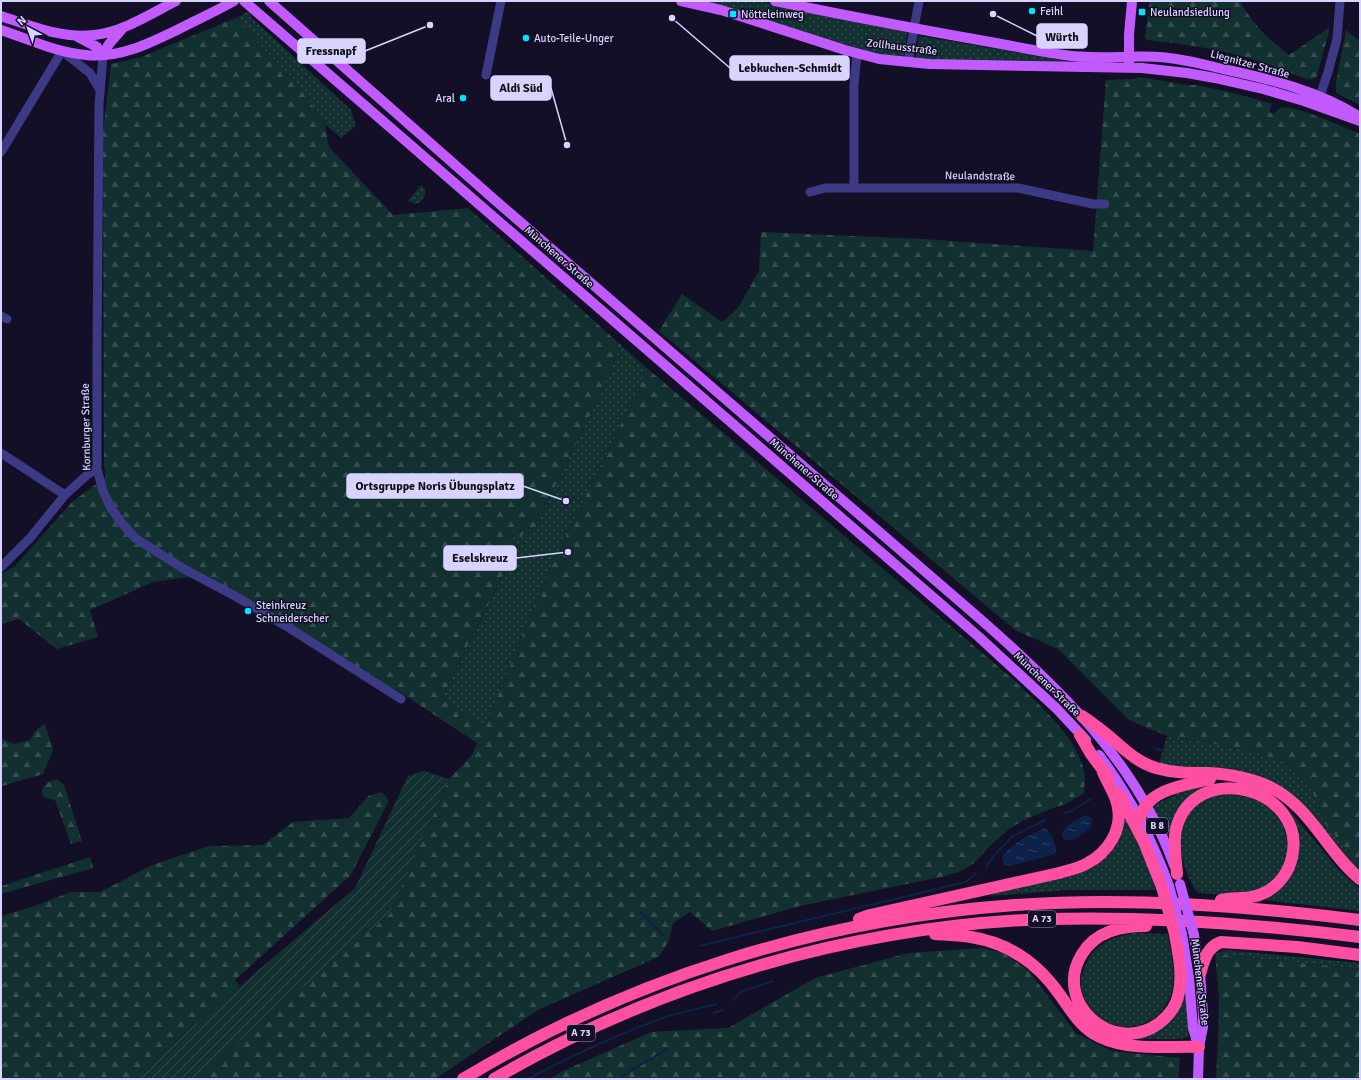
<svg xmlns="http://www.w3.org/2000/svg" width="1361" height="1080" viewBox="0 0 1361 1080" font-family="Signika,sans-serif">
	<style>
		.grass { fill: url(#grass-dots) }
		.forest { fill: url(#forest-firs) }
		.garden { fill: url(#garden-furrows) }
		.water { fill: url(#water-ripples) }
		.lines { fill: none; stroke-linecap: round; stroke-linejoin: round }
		.stream { stroke: #0c2248; stroke-width: 2 }
		.minor { stroke: #3d3a85; stroke-width: 9 }
		.major { stroke: #c25bff; stroke-width: 10 }
		.highway { stroke: #ff4fa3; stroke-width: 12 }
		.major-bridge { stroke: #c25bff; stroke-width: 10 }
		.highway-bridge { stroke: #ff4fa3; stroke-width: 12 }
		.poi-dot { fill: #00e5ff; stroke: #130f26; stroke-width: 1.5 }
		.labels { text-anchor: middle; dominant-baseline: central; stroke-width: 3; stroke-linejoin: round; paint-order: stroke }
		.shield { fill: #130f26; stroke: #9e99be; stroke-width: 1 }
		.shield-label { font-size: 10px; font-weight: bold; fill: #d9d4ff }
		.poi-label { font-size: 11px; fill: #d9d4ff; stroke: #130f26; text-anchor: start }
		.street-label { font-size: 11px; fill: #d9d4ff; stroke: #130f26 }
		.leader { fill: none; stroke: #d9d4ff; stroke-width: 1.5 }
		.callout-dot { fill: #d9d4ff; stroke: #130f26; stroke-width: 1.5 }
		.callout { fill: #d9d4ff; stroke: #d9d4ff; stroke-width: 1.5 }
		.callout-label { font-size: 12px; text-anchor: middle; font-weight: bold; fill: #111 }
	</style>
	<defs>
		<pattern id="grass-dots" width="8" height="8" patternUnits="userSpaceOnUse"><rect width="8" height="8" fill="#12302f"/><path d="M2 2h.1M6 6h.1" fill="none" stroke="#344d4e" stroke-width="1.8" stroke-linecap="round"/></pattern>
		<pattern id="forest-firs" width="22" height="20" patternUnits="userSpaceOnUse"><rect width="22" height="20" fill="#12302f"/><path d="M5 1l3.5 6h-7zM16 11l3.5 6h-7z" fill="#344d4e"/></pattern>
		<pattern id="garden-furrows" width="10" height="10" patternUnits="userSpaceOnUse"><rect width="10" height="10" fill="#12302f"/><path d="M-1 1l2-2M0 10L10 0M9 11l2-2" fill="none" stroke="#344d4e"/></pattern>
		<pattern id="water-ripples" width="26" height="14" patternUnits="userSpaceOnUse"><rect width="26" height="14" fill="#0c2248"/><path d="M2 4q2-2 4 0t4 0M15 11q2-2 4 0t4 0" fill="none" stroke="#2f4163"/></pattern>
	</defs>
	<rect width="100%" height="100%" fill="#130f26"/>
	<!-- grass -->
	<path class="grass" d="M686,1H760L907,32L904,56L901,60Z
		M249,11L252,18L351,110L356,126L341,138L325,124L303,91L262,47L238,17Z
		M920,36L1067,61V63H932L915,58L918,39Z
		M421,185L425,189C426,196 423,201 416,204L408,201Z
		M621,345L648,369L550,569L485,727L442,698L511,560L505,555L514,535L521,538L523,534L531,528L534,530L597,401Z
		M1167,736L1205,742L1260,753L1291,768L1312,791L1325,824L1360,866V874L1293,795L1172,768L1159,763Z
		M1207,785L1212,786C1189,802 1174,807 1169,837L1167,838L1154,809V805L1179,793Z
		M1227,794C1240,796 1254,797 1265,805C1295,825 1296,871 1262,888C1243,898 1218,894 1198,893C1191,885 1189,877 1185,868C1176,840 1179,809 1211,797C1216,795 1222,795 1227,794Z
		M1280,803L1293,815L1339,870L1360,889V911L1264,900L1285,885L1292,875L1298,855V839Z
		M1124,815L1146,860L1154,884L1155,890H1066L991,896L992,894C1008,890 1024,887 1040,883C1067,877 1098,873 1115,847C1121,838 1122,826 1124,815Z
		M1134,933L1168,934C1170,951 1176,969 1173,985C1167,1032 1105,1043 1085,999C1079,986 1080,976 1086,964C1095,943 1113,937 1134,933Z
		M1226,950L1360,963V969L1215,954Z
		M1186,980L1189,1033L1188,1037L1179,1039H1134L1157,1028Z"/>
	<!-- forest -->
	<path class="forest" d="M1150,1H1240C1253,25 1268,39 1289,55L1330,27L1317,76C1314,80 1311,80 1306,79C1282,69 1258,60 1233,54C1205,47 1176,43 1147,40L1145,37Z
		M238,17L262,47L303,91L325,124L329,147L393,215L468,208L621,345L597,401L534,530L531,529L527,536L523,534L521,538L514,535L505,555L511,559L442,698L485,727L550,569L648,369L1014,680C1039,706 1076,735 1084,771C1086,778 1084,786 1084,793L1066,804L1050,809L1022,821L1009,829L994,842L975,862L968,867L959,872L941,877L800,906L712,931L690,912L673,923L669,941L658,957L538,1010L435,1079H194L389,915L449,779L472,755L477,743L401,693L204,575L153,582L90,610L98,637L57,649L19,619L1,624V574L15,566L73,501L106,477L104,467L103,132L111,64L141,57Z
		M1346,30L1360,41V105L1340,95L1336,92V82Z
		M1138,77L1188,85H1197L1238,94L1272,104L1269,112L1274,114L1279,108C1295,104 1343,127 1360,134V866L1325,824L1312,791L1291,768L1260,753L1205,742L1167,736L1129,720L1058,649L1015,630L659,331L682,294L722,322L738,308L759,271L761,232L923,239L1093,251L1106,80L1136,79Z
		M45,724L53,750L43,774L2,786L1,738L14,744L30,740L35,731Z
		M57,779L64,785L82,841L71,844L55,800L43,797L42,789L48,782Z
		M382,792L389,801L350,876L235,980L240,986L131,1079H1V916L32,907L71,892H100L152,865L209,846L263,845L293,822L349,818L368,796Z
		M90,857L93,868L1,894V886Z
		M982,948L1003,953L1028,970L1076,1033L1111,1051L1180,1058L1178,1079H550L563,1071L651,1032L728,1028L815,978L908,953Z
		M1215,954L1360,969V1079H1216L1218,1039L1219,998Z"/>
	<!-- garden -->
	<path class="garden" d="M424,771L449,779L389,915L194,1079H131L355,888L408,776Z"/>
	<!-- water -->
	<path class="water" d="M1086,815L1092,818V825C1085,832 1077,842 1066,840L1063,838L1062,834C1065,825 1078,818 1086,815Z
		M1042,829H1046C1051,833 1059,849 1055,854L1010,866L1004,864L1002,858C1008,845 1030,835 1042,829Z"/>
	<g class="lines">
		<!-- stream -->
		<path class="stream" d="M1156,749L1165,751
			M1064,813L1070,812L1091,799
			M986,867L995,854L1013,836L1045,820
			M641,912L663,935
			M699,946L966,882L976,873
			M733,1000L741,992L773,981
			M714,1013L723,1010
			M528,1079C573,1055 618,1034 666,1017C682,1012 700,1008 717,1004
			M617,1079L667,1049"/>
		<!-- minor -->
		<path class="minor" d="M103,55L99,105L97,351V469L103,491L111,508L120,521L135,538L184,569L235,596L286,626L401,699
			M908,62L919,1
			M486,75L501,1
			M1318,102L1328,72L1337,39L1340,1
			M1,152L62,51L90,73L100,90
			M854,188V85L857,54
			M810,192L825,188H1018L1093,204H1105
			M1,316L7,319
			M1,453L65,495
			M1,567L30,538L65,495L87,475L97,469"/>
		<!-- major -->
		<path class="major" d="M244,1L979,637L1056,708L1086,740
			M269,1L496,201L979,618C1060,689 1136,761 1174,865
			M681,1L721,10L845,50L879,59L929,64L1142,68L1187,73L1215,78L1263,89L1304,101L1360,121
			M775,1C849,16 922,30 996,43C1018,47 1041,52 1064,55C1095,60 1127,55 1158,57C1180,58 1202,64 1223,69C1270,79 1319,91 1360,117
			M1,16C31,26 62,39 94,35C123,32 150,14 176,1
			M1,30C29,39 57,53 86,55C121,59 154,41 185,26C201,18 218,10 234,1
			M78,37L97,47L103,55
			M103,55L109,44L123,28
			M1129,62V35L1132,1
			M1099,755C1129,795 1152,839 1169,886
			M1182,934L1189,978L1193,1028L1198,1045
			M1194,935L1200,974L1203,1013V1027L1199,1047L1198,1079"/>
		<!-- highway -->
		<path class="highway" d="M1082,716C1092,723 1102,730 1111,738C1125,750 1137,762 1156,768C1173,773 1189,773 1207,773C1229,774 1252,778 1272,788C1311,808 1327,852 1360,879
			M1080,735L1091,754L1108,777
			M1119,794L1144,842L1162,887
			M1140,818C1147,789 1185,785 1210,779
			M1177,874C1176,860 1173,843 1176,829C1194,758 1308,788 1292,857C1289,872 1279,885 1266,892C1252,900 1236,897 1221,900
			M859,919L870,915L1059,873C1068,870 1077,869 1086,864C1108,853 1124,829 1117,803C1114,792 1107,782 1103,772
			M1146,926C1121,926 1096,931 1082,954C1052,1002 1112,1056 1158,1024C1169,1016 1177,1005 1179,992C1183,972 1178,953 1175,934
			M935,934C947,935 959,935 971,937C1009,943 1039,965 1060,995C1072,1012 1081,1028 1100,1037C1130,1051 1166,1046 1199,1047
			M1200,974C1204,960 1207,947 1221,942L1297,947L1360,955
			M463,1079C630,978 820,919 1015,905C1130,897 1246,906 1360,920
			M494,1079C660,982 854,926 1046,919C1151,916 1256,924 1360,937"/>
		<!-- major-bridge -->
		<path class="major-bridge" d="M1180,884L1194,935
			M1169,886L1182,934"/>
		<!-- highway-bridge -->
		<path class="highway-bridge" d="M1162,887L1175,934"/>
	</g>
	<!-- markers -->
	<g class="poi-dot">
		<circle cx="1032" cy="11" r="4"/>
		<rect x="1138" y="8" width="8" height="8" rx="2"/>
		<rect x="729" y="10" width="8" height="8" rx="2"/>
		<circle cx="526" cy="38" r="4"/>
		<circle cx="463" cy="98" r="4"/>
		<circle cx="248" cy="611" r="4"/>
	</g>
	<g class="labels">
		<!-- shield labels -->
		<g class="shield">
			<rect x="1146" y="818" width="22" height="16" rx="3"/>
			<rect x="1028" y="911" width="28" height="16" rx="3"/>
			<rect x="567" y="1025" width="28" height="16" rx="3"/>
		</g>
		<g class="shield-label">
			<text x="1157" y="826">B 8</text>
			<text x="1042" y="919">A 73</text>
			<text x="581" y="1033">A 73</text>
		</g>
		<!-- poi labels -->
		<g class="poi-label">
			<text x="1040" y="11">Feihl</text>
			<text x="1150" y="12">Neulandsiedlung</text>
			<text x="741" y="14">Nötteleinweg</text>
			<text x="534" y="38">Auto-Teile-Unger</text>
			<text x="455" y="98" text-anchor="end">Aral</text>
			<text x="256" y="605">Steinkreuz<tspan x="256" dy="13">Schneiderscher</tspan></text>
		</g>
		<!-- street labels -->
		<g class="street-label">
			<text transform="translate(902 47) rotate(7)">Zollhausstraße</text>
			<text transform="translate(1250 64) rotate(15)">Liegnitzer Straße</text>
			<text transform="translate(980 176) rotate(1)">Neulandstraße</text>
			<text transform="translate(559 257) rotate(41)">Münchener Straße</text>
			<text transform="translate(86 427) rotate(-91)">Kornburger Straße</text>
			<text transform="translate(804 469) rotate(41)">Münchener Straße</text>
			<text transform="translate(1047 684) rotate(44)">Münchener Straße</text>
			<text transform="translate(1200 982) rotate(83)">Münchener Straße</text>
		</g>
	</g>
	<!-- callouts -->
	<path class="leader" d="M993 14L1037 36M430 25L365 51M672 18L730 68M567 145L551 88M566 501L523 486M568 552L516 558"/>
	<g class="callout-dot">
		<circle cx="993" cy="14" r="4"/>
		<circle cx="430" cy="25" r="4"/>
		<circle cx="672" cy="18" r="4"/>
		<circle cx="567" cy="145" r="4"/>
		<circle cx="566" cy="501" r="4"/>
		<circle cx="568" cy="552" r="4"/>
	</g>
	<g class="callout">
		<rect x="1037" y="24" width="50" height="24" rx="4"/>
		<rect x="298" y="39" width="67" height="24" rx="4"/>
		<rect x="730" y="56" width="119" height="24" rx="4"/>
		<rect x="491" y="76" width="60" height="24" rx="4"/>
		<rect x="347" y="474" width="176" height="24" rx="4"/>
		<rect x="444" y="546" width="72" height="24" rx="4"/>
	</g>
	<g class="callout-label">
		<text x="1062" y="41">Würth</text>
		<text x="331" y="55">Fressnapf</text>
		<text x="790" y="72">Lebkuchen-Schmidt</text>
		<text x="521" y="92">Aldi Süd</text>
		<text x="435" y="490">Ortsgruppe Noris Übungsplatz</text>
		<text x="480" y="562">Eselskreuz</text>
	</g>
	<!-- border -->
	<rect width="1361" height="1080" fill="none" stroke="#d9d4ff" stroke-width="4"/>
	<!-- north arrow -->
	<g transform="translate(28 28) rotate(319)" stroke="#130f26" stroke-width="3" paint-order="stroke">
	<path d="M0-3L7 15L0 10L-7 15Z" fill="#d9d4ff"/>
	<text y="-6" font-size="11" font-weight="bold" text-anchor="middle" fill="#d9d4ff">N</text>
	</g>
</svg>
